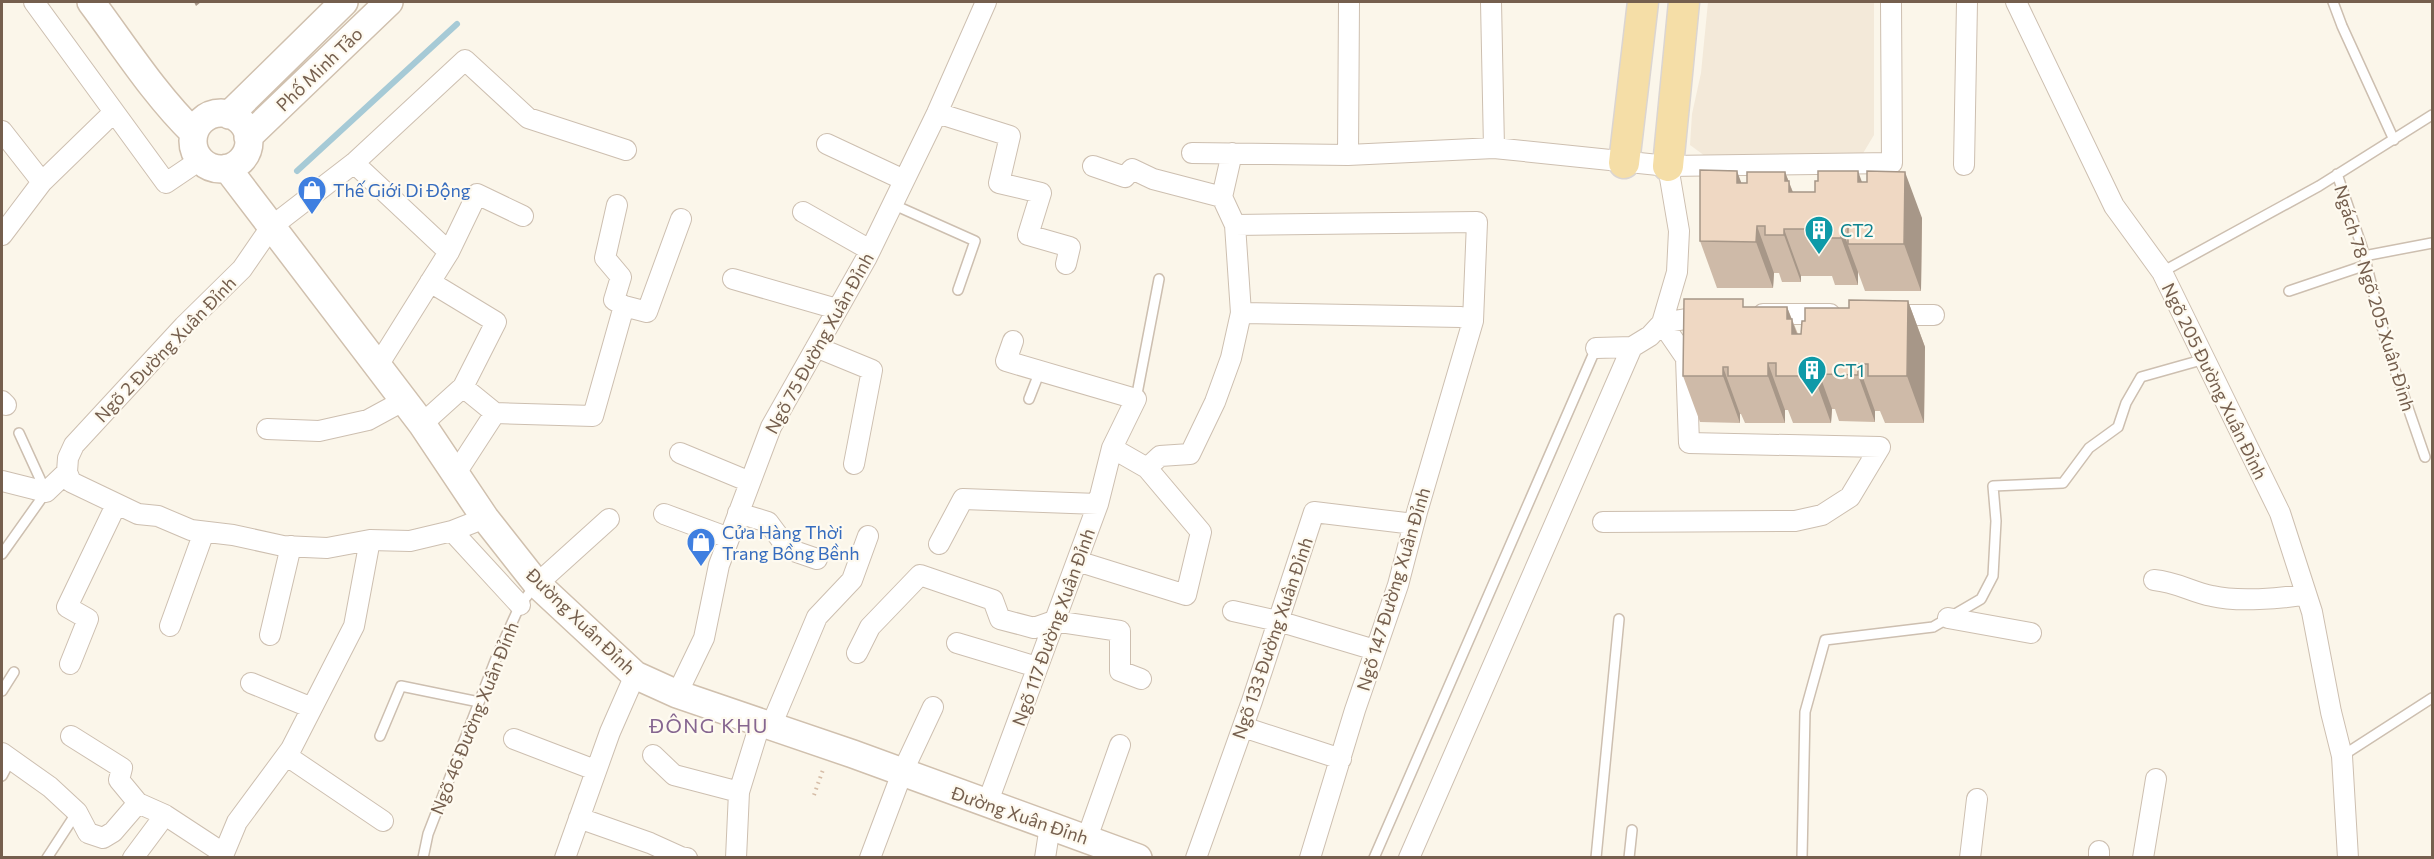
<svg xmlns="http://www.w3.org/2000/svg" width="2434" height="859" viewBox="0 0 2434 859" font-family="Commissioner,sans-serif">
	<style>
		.residential { fill: #f3e9d9 }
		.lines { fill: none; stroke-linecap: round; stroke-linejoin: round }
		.stream { stroke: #a6cad6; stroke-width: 6 }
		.lane-casing { stroke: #cdbfb0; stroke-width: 12 }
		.street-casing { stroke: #cdbfb0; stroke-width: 22 }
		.secondary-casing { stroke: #d0c0ae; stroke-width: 30 }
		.primary-casing { stroke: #dbd5d1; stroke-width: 33 }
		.path { stroke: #d5bca6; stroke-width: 4; stroke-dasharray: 1.5 4.5; stroke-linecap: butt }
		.lane { stroke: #fff; stroke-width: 9 }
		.street { stroke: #fff; stroke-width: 20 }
		.secondary { stroke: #fff; stroke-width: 27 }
		.primary { stroke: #f5dea7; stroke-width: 30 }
		.wall { fill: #cebaa8 }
		.shaded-wall { fill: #a79788 }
		.building { fill: #efd8c3; stroke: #a79788; stroke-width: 1.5 }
		.labels { text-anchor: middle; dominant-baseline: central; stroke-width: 4.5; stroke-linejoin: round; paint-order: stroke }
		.street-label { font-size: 18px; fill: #755f4e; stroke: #fefaf0 }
		.shop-label { font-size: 18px; fill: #366cbe; stroke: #fefaf0; text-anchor: start }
		.culture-label { font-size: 18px; fill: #0d838f; stroke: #fefaf0; text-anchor: start }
		.neighbourhood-label { font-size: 20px; letter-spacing: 1.5px; fill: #866690; stroke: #fefaf0 }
	</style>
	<rect width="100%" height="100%" fill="#fbf6ea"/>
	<!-- residential -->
	<path class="residential" d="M1708,2H1874V135L1862,155L1716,164L1690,145L1692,114L1701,73Z"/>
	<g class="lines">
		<!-- stream -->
		<path class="stream" d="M297,171L457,24"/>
		<!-- lane casing -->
		<g class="lane-casing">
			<path id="lane" d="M2333,2L2342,26L2394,140
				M2337,174L2362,247L2388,350L2425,457
				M892,204L975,241L958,290
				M2364,256L2432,243
				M2162,272L2319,186L2432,115
				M2289,291L2366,265
				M1029,399L1040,371
				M1136,399L1159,279
				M2,554L46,492L19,433
				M2,691L14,672
				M380,736L401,686L479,702
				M2342,756L2432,698
				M2,776L10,761
				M47,858L77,812
				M423,858L428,834L497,656L520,605L535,586
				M1374,858L1596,348
				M1596,858L1619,619
				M1629,858L1632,830
				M1802,858L1805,712L1825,640L1933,627L1981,599L1993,576L1996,521L1993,486L2063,483L2089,448L2118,427L2126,403L2141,377L2205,359"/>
		</g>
		<!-- street casing -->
		<g class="street-casing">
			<path id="street" d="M34,2L166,183L200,160
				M1491,2L1494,148
				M2016,2L2114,206L2162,272L2280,513L2312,612L2331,712L2342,756L2348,858
				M937,113L1010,136L999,183L1041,193L1028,235L1070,247L1066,264
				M2,131L42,182
				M827,144L904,180
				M1192,153L1348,155L1494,148L1668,166L1892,163L1891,2
				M1348,155L1349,2
				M354,163L449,252
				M1964,165L1967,2
				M1093,166L1125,177L1132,169L1153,179L1222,197L1235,225L1241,313L1231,358L1215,402L1190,454L1160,456L1147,468
				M1222,197L1232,153
				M803,212L870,250
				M1235,225L1477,222L1473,321L1417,512L1398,585L1355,710L1310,858
				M2,235L42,182L113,113
				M733,279L837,309
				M624,306L647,312L681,219
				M1241,313L1461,317L1473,321
				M1763,314H1830
				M1886,315H1934
				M816,347L872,370L854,464
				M1596,348L1632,347L1650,336L1662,323L1710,315
				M377,367L449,252L477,194L523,216
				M463,387L495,413L593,416L624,306L614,300L621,277L605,258L617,205
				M2,401L6,405
				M422,424L463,387L496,322L430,282
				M267,429L319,431L368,420L403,401
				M680,453L750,482
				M456,473L495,413
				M2,481L46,492L67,472
				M738,513L768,522L788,549L817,559
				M664,514L729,538
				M485,518L452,531L410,541L370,540L327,548L283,546L233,535L191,530L158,516L138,514L71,482L67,472L68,458L74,445L184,326L242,269L271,227L354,163L465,60L528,118L626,150
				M1603,522L1795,521L1822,515L1850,497L1880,447L1689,443L1686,358L1662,323L1677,272L1679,231L1668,166
				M452,531L520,605
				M939,544L963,499L1098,504
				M1077,561L1186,595L1201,532L1147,468L1112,448
				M2154,580C2177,582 2191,592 2212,596C2236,602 2282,599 2306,594
				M537,584L609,519
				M1233,611L1278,621L1375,650
				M1948,618L2031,633
				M170,626L204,532
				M270,635L291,546
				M957,643L1037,667
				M857,653L870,627L920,575L993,600L1000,619L1034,628L1054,621L1120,631V671L1141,679
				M70,664L88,619L67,607L116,505
				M251,683L312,708
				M677,694L704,638L719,565L771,427L867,257L937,113L986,2
				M771,726L817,617L852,580L868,536
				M1243,727L1341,759
				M71,736L122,768L119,780L138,803L165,815L223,853
				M514,739L595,770
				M2,753L50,787L77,812L88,833L103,838L113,832L138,803
				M653,755L674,775L739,792
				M287,756L383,821
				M987,804L1098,504L1112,448L1136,399L1006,361L1013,341
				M579,818L650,843L681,857L687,858
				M1087,838L1120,745
				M2099,851V858
				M133,858L165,815
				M222,858L237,822L291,749L354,626L370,540
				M565,858L610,732L635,675
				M736,858L739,792L760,724
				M870,858L902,773L933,707
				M1045,858L1050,826
				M1196,858L1252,701L1314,512L1414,524
				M1409,858L1632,347
				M1970,858L1977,799
				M2143,858L2156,779"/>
		</g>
		<!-- secondary casing -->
		<g class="secondary-casing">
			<path id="secondary" d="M91,2C124,46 154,94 194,133
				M193 141a28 28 0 1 1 56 0a28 28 0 1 1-56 0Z
				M229,115L344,2
				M248,137L389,2
				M227,168L422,424L485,518L537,584L635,675L677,694L853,754L1138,858"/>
		</g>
		<!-- primary casing -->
		<g class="primary-casing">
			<path id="primary" d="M1624,163L1643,2
				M1668,166L1684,2"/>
		</g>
		<!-- path -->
		<path class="path" d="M814,795L824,767"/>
		<!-- lane -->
		<use href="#lane" class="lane"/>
		<!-- street -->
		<use href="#street" class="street"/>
		<!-- secondary -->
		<use href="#secondary" class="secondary"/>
		<!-- primary -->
		<use href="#primary" class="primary"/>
	</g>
	<!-- wall -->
	<path class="wall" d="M1785,172L1793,192H1815L1862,182L1922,218L1921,291H1865L1858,272V285H1835L1832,276H1801V282H1782L1779,273H1774L1773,288H1717L1700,241L1742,183H1747Z
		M1908,301L1925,347L1924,423H1885L1880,411H1875V422L1839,421L1835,409H1832L1831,423H1793L1788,410H1785V423H1745L1741,414H1740V423L1700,422L1683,376L1746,307H1787L1798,334H1801L1805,321L1849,308Z"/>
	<!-- shaded-wall -->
	<path class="shaded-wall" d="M194,2H201L196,6Z
		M1737,171L1754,217L1737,183Z
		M1858,171L1875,218L1858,182Z
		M1785,172L1806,227L1802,229L1785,181Z
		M1905,172L1922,218L1921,291L1904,244Z
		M1757,226L1774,273L1773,288L1756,242Z
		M1841,226L1858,272V285L1841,238Z
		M1784,229L1801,276V282L1784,235Z
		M1908,301L1925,347L1924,423L1907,376Z
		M1787,307L1809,366L1807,376L1787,319Z
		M1815,362L1832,409L1831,423L1814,376Z
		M1768,363L1785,410V423L1768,376Z
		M1858,364L1875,411V422L1858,375Z
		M1723,367L1740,414V423L1723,376Z"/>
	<!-- building -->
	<path class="building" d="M1700,170L1737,171V183H1747V172H1785V181H1789V192H1815V181H1818V171H1858V182H1867V171L1905,172L1904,244H1848V226H1841V238H1818V229H1784V235H1765V226H1757L1756,242L1700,241Z
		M1684,299H1743V307H1787V319H1792V334H1801L1802,321H1805V308H1849V300L1908,301L1907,376H1868V364H1858V375L1822,374V362H1815L1814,376H1776V363H1768V376H1728V367H1723V376H1683Z"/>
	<!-- icons -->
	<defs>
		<g id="shop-pin" transform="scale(1.5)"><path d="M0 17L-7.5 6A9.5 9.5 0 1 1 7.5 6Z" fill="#3f7fe0" stroke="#fefaf0"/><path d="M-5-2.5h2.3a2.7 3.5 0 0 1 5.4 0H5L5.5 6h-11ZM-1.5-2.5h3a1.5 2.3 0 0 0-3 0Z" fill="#fff"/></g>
		<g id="building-pin" transform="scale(1.5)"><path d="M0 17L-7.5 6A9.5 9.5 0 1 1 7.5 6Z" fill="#0f9aa8" stroke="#fefaf0"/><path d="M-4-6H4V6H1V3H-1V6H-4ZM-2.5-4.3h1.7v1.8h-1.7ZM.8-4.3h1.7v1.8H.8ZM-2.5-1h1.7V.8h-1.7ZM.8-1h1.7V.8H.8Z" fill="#fff"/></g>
	</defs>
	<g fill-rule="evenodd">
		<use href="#shop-pin" x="312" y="190"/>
		<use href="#building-pin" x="1819" y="230"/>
		<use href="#building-pin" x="1812" y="370"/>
		<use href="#shop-pin" x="701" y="542"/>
	</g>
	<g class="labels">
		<!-- street labels -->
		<g class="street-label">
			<text transform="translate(319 69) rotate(-44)">Phố Minh Tảo</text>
			<text transform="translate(2375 298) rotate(73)">Ngách 78 Ngõ 205 Xuân Đỉnh</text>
			<text transform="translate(819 343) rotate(-61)">Ngõ 75 Đường Xuân Đỉnh</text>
			<text transform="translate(165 349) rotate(-46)">Ngõ 2 Đường Xuân Đỉnh</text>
			<text transform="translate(2215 381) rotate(64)">Ngõ 205 Đường Xuân Đỉnh</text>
			<text transform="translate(1393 589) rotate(-73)">Ngõ 147 Đường Xuân Đỉnh</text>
			<text transform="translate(581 621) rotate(44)">Đường Xuân Đỉnh</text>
			<text transform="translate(1053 627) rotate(-70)">Ngõ 117 Đường Xuân Đỉnh</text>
			<text transform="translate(1272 638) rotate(-71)">Ngõ 133 Đường Xuân Đỉnh</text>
			<text transform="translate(474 718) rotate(-68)">Ngõ 46 Đường Xuân Đỉnh</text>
			<text transform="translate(1020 815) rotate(19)">Đường Xuân Đỉnh</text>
		</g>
		<!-- shop labels -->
		<g class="shop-label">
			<text x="333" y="190">Thế Giới Di Động</text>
			<text x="722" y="532">Cửa Hàng Thời<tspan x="722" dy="21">Trang Bồng Bềnh</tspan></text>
		</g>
		<!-- culture labels -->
		<g class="culture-label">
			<text x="1840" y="230">CT2</text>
			<text x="1833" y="370">CT1</text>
		</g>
		<!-- neighbourhood labels -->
		<g class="neighbourhood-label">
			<text x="709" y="725">ĐÔNG KHU</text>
		</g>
	</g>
	<!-- border -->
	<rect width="2434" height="859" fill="none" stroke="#755f4e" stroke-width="6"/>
</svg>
